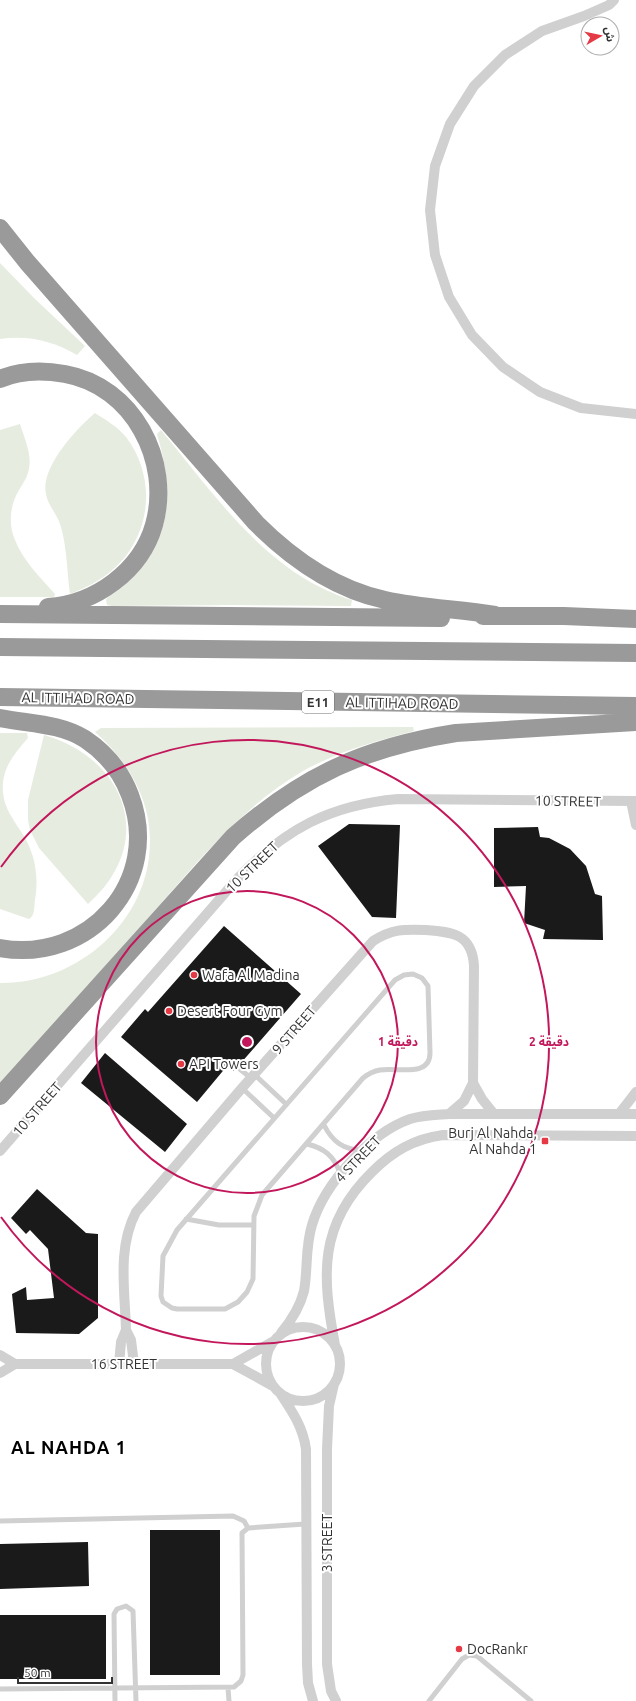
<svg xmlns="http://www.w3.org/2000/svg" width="636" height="1701" viewBox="0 0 636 1701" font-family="Ubuntu,'Noto Sans Arabic',sans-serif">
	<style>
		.green { fill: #e6ecdf }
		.building { fill: #1a1a1a }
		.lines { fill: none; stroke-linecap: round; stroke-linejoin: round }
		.service { stroke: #d0d0d0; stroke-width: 5 }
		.minor { stroke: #d0d0d0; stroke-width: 10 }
		.motorway { stroke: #9a9a9a; stroke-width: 18 }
		.ring { fill: none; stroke: #c2185b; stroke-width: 2 }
		.poi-dot { fill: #e63946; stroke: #fff; stroke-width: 1.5 }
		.labels { text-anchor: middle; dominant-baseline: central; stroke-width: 4; stroke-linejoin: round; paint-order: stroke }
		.shield { fill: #fff; stroke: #707070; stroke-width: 1 }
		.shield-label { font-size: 13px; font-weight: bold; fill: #333 }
		.street-label { font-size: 14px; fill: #333; stroke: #fff }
		.poi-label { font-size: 14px; fill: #333; stroke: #fff; text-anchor: start }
		.district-label { font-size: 18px; font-weight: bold; letter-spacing: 1px; fill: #000; stroke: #fff }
		.centre { fill: #c2185b; stroke: #fff; stroke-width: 2 }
		.ring-label { font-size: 12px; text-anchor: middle; font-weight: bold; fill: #c2185b; stroke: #fff; stroke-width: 4; stroke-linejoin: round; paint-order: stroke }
	</style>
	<rect width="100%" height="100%" fill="#fff"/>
	<!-- green -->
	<path class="green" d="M0,263L35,299L85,346L77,355C53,341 28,335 0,339Z
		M95,413C106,420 118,427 126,437C158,479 151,539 110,572C98,582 85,588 70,594C67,572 67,548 61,527C58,515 48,506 46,494C40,468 76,429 95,413Z
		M20,424C24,437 32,454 29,468C28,477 23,483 19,490C10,505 8,524 15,540C23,561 41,578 55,594L54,597H0V430Z
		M161,430C215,495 267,574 352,600L351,606L232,605L112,606L107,605L106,600L107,598C170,557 177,501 157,434Z
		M413,727L414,731C376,741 337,752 303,771C241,807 195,865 148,918C99,974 49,1030 0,1086V983C77,984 149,922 150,843C151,799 127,760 95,732L101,728Z
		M0,733H27L28,738C14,754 1,769 3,792C4,808 13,819 22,833C35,853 39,876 35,900C34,907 35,916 29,919L0,909Z
		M44,735C127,759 157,843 88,904L39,848L30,830L28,820V800Z"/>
	<!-- building -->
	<path class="building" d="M349,824L400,825L396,918L372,917L318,846Z
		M538,827L540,837L549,838L570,849L586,866L595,894L602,896L603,940L543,939L545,930L524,923L526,886L494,887V828Z
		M224,926L301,994L240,1064H234V1071L227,1066L197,1102L121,1037L145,1009L148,1012Z
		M105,1053L187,1124L165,1152L81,1083Z
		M37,1189L86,1233L98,1234V1318L79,1334L16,1333L12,1294L26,1287L27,1300L54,1298L48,1249L30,1230L26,1234L11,1218Z
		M150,1530H220V1675H150Z
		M88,1542L89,1586L0,1589V1544Z
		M0,1615H106V1679H0Z"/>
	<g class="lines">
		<!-- service -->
		<path class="service" d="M413,974L422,978L428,986L430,1053C430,1078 397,1067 380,1070C374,1071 368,1074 363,1078L262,1195L254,1216L253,1279L247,1292L238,1302L225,1309H177L172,1308L163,1302L161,1296L163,1256L177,1230L395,980L404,975Z
			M237,1067L251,1078
			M255,1075L286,1104
			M242,1088L274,1118
			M324,1125C332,1141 343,1150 362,1150
			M307,1144C324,1148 334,1156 340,1173
			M186,1219L219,1225H253
			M0,1521L233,1516L244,1521L248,1528
			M228,1688L229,1701
			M0,1689L234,1687L241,1681L243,1675L242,1533L248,1528L305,1524
			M115,1701L114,1614L117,1609L126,1606L133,1611L136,1701
			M429,1701L462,1659L469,1655L477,1656L531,1701"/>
		<!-- minor -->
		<path class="minor" d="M614,0L609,5L584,16L542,31L505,55L474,86L450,124L435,166L430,210L435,255L449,297L472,335L503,367L540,392L581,408L636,414
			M631,801L636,825
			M449,1114L464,1101L473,1083
			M619,1114L636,1092
			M0,1151L238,878C285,829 330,805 398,799L636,801
			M266 1364a37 37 0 1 1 74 0a37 37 0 1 1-74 0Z
			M281,1333C291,1321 300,1307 304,1291C308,1269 305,1247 312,1225C324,1184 370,1133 410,1119C423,1115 436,1115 449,1114H636
			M335,1345C322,1276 318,1225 372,1172C393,1151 414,1139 443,1135L636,1136
			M0,1355L15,1364
			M15,1364H233L273,1386
			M119,1364L121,1342L126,1330
			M134,1364L131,1340L126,1330C125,1291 117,1248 136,1212L242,1088L373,941C392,929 404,929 426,930C453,932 472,934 474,966L473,1083L482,1099L494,1114
			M233,1364L272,1342
			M0,1373L15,1364
			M334,1384L329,1406L327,1449V1664L331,1691L336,1701
			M280,1393C292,1411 303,1427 306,1449L307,1664L308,1683L313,1701"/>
		<!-- motorway -->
		<path class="motorway" d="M0,228L27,262L256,523C292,559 335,589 385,600C421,608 458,609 495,615
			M0,379C21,370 43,370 65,374C133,386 172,461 154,525C141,571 95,604 48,607
			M0,614L441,618
			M483,616H564L636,619
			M0,647L636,653
			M0,697L636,706
			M0,718C29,724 59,723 85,739C106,753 121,771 130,795C163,881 89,964 0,948
			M0,1096L233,837C302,776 365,747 456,733L636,722"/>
	</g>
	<!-- distance rings -->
	<g class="ring">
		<circle cx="247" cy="1042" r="151"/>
		<path d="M1 867A302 302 0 1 1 1 1217"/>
	</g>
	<!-- markers -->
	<g class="poi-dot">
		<circle cx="194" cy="975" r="4"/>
		<circle cx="169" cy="1011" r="4"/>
		<circle cx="181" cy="1064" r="4"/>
		<rect x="541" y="1137" width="8" height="8" rx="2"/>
		<circle cx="459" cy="1649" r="4"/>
	</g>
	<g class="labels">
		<!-- shield labels -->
		<rect class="shield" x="302" y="691" width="32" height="22" rx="3"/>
		<g class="shield-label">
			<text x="318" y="702">E11</text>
		</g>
		<!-- street labels -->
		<g class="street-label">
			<text transform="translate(78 698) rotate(1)">AL ITTIHAD ROAD</text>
			<text transform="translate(402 703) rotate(1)">AL ITTIHAD ROAD</text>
			<text transform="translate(568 801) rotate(1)">10 STREET</text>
			<text transform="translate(252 867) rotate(-44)">10 STREET</text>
			<text transform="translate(294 1030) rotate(-49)">9 STREET</text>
			<text transform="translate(37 1109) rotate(-49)">10 STREET</text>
			<text transform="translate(358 1159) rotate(-46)">4 STREET</text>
			<text x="124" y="1364">16 STREET</text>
			<text transform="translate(327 1543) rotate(-90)">3 STREET</text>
		</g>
		<!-- poi labels -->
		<g class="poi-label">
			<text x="202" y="975">Wafa Al Madina</text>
			<text x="177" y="1011">Desert Four Gym</text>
			<text x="189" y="1064">API Towers</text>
			<text x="537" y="1133" text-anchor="end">Burj Al Nahda,<tspan x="537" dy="16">Al Nahda 1</tspan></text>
			<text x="467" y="1649">DocRankr</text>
		</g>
		<!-- district labels -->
		<g class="district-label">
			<text x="69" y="1447">AL NAHDA 1</text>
		</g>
	</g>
	<circle cx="247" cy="1042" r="6" class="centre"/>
	<g class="ring-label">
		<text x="398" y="1046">1 دقيقة</text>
		<text x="549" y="1046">2 دقيقة</text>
	</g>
	<!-- north arrow -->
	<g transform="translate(600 36) rotate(81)"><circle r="19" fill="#ffffff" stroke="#adadad"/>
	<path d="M0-3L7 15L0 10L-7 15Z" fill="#e63946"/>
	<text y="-6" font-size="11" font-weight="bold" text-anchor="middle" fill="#333333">ش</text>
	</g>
	<!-- scale -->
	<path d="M18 1677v6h94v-6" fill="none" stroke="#333333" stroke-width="2"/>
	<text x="24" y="1677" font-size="12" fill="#333333" stroke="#ffffff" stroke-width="3" paint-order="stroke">50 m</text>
</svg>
